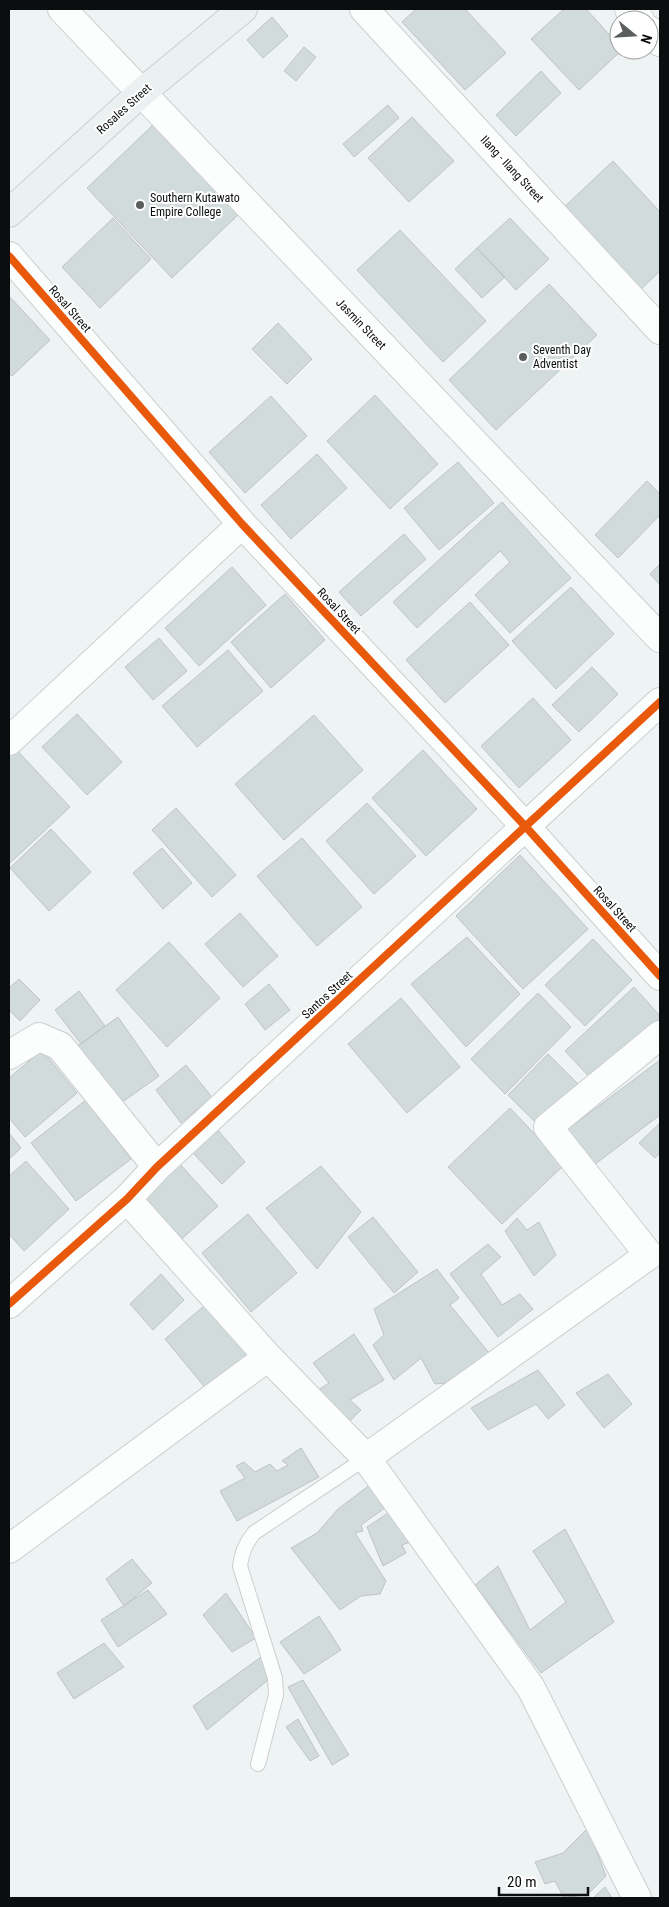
<svg xmlns="http://www.w3.org/2000/svg" width="669" height="1907" viewBox="0 0 669 1907" font-family="'Roboto Condensed',sans-serif">
	<style>
		.building { fill: #d2dbdc; stroke: #c0c3c3 }
		.lines { fill: none; stroke-linecap: round; stroke-linejoin: round }
		.lane-casing { stroke: #cccfd0; stroke-width: 16 }
		.street-casing { stroke: #cccfd0; stroke-width: 30 }
		.secondary-casing { stroke: #cccfd0; stroke-width: 30 }
		.lane { stroke: #fcfdfd; stroke-width: 14 }
		.street { stroke: #fcfdfd; stroke-width: 28 }
		.secondary { stroke: #ebf0f0; stroke-width: 28 }
		.cycleway-casing { stroke: #fff; stroke-width: 11 }
		.cycleway { stroke: #e8590c; stroke-width: 8 }
		.poi-dot { fill: #5a5e5e; stroke: #fff; stroke-width: 2 }
		.labels { text-anchor: middle; dominant-baseline: central; stroke-width: 4; stroke-linejoin: round; paint-order: stroke }
		.street-label { font-size: 12px; fill: #0b0e0e; stroke: #fff }
		.poi-label { font-size: 12px; fill: #0b0e0e; stroke: #fff; text-anchor: start }
	</style>
	<rect width="100%" height="100%" fill="#eef3f3"/>
	<!-- building -->
	<path class="building" d="M416,9H465L506,53L465,90L402,22Z
		M564,9H586L619,45V50H622L579,90L531,39Z
		M272,17L288,36L263,58L247,40Z
		M304,47L316,57L296,81L284,71Z
		M541,71L561,93L516,136L496,115Z
		M388,105L399,118L354,157L343,144Z
		M412,117L454,161L409,202L368,158Z
		M154,124L239,214L172,278L87,188Z
		M613,161L660,212V271L637,293L560,211Z
		M113,218L151,259L100,308L62,267Z
		M510,218L549,259L516,290L477,248Z
		M400,230L486,321L443,362L357,270Z
		M477,248L505,277L482,298L455,269Z
		M549,284L597,335L496,430L449,380Z
		M9,296L50,340L12,376L9,373Z
		M278,323L312,359L287,384L252,349Z
		M375,395L438,464L390,509L327,441Z
		M271,396L307,436L245,493L209,452Z
		M317,454L347,488L291,539L261,505Z
		M458,462L494,503L439,550L404,508Z
		M647,481L660,494V515L618,558L595,535Z
		M502,502L571,578L510,633L475,595L510,562L500,551L417,628L393,602Z
		M404,534L426,559L361,616L339,592Z
		M660,564V585L650,574Z
		M232,567L266,605L199,666L165,628Z
		M571,587L614,634L556,689L512,641Z
		M285,594L325,640L271,688L231,642Z
		M470,602L509,645L445,703L406,660Z
		M159,638L187,671L153,700L125,667Z
		M228,650L263,691L197,747L162,706Z
		M592,667L618,694L579,732L552,705Z
		M533,698L571,740L519,788L481,746Z
		M77,714L122,762L87,795L42,747Z
		M314,715L363,770L284,840L235,784Z
		M12,745L70,807L9,864V748Z
		M423,750L477,809L426,856L372,798Z
		M367,803L416,856L374,894L326,841Z
		M176,808L236,875L212,897L152,830Z
		M51,829L91,872L49,911L10,868Z
		M302,838L362,907L317,946L257,876Z
		M162,848L192,883L163,909L133,873Z
		M520,855L588,929L523,989L456,916Z
		M240,913L278,956L243,987L205,944Z
		M467,937L520,994L466,1047L411,984Z
		M593,939L632,980L585,1026L545,985Z
		M169,942L220,998L167,1047L116,990Z
		M19,979L40,1000L20,1021L9,1010V988Z
		M269,984L290,1010L265,1030L245,1004Z
		M634,987L660,1016V1022L595,1083L565,1051Z
		M79,991L105,1026L81,1044L55,1010Z
		M538,993L571,1027L505,1094L471,1059Z
		M401,998L460,1067L407,1113L348,1044Z
		M118,1017L159,1076L117,1106L76,1047Z
		M42,1050L77,1093L25,1137L9,1118V1078Z
		M548,1054L579,1085L539,1126L508,1095Z
		M660,1060V1115L594,1165L568,1129Z
		M186,1065L212,1097L181,1123L156,1090Z
		M86,1100L131,1159L76,1201L31,1143Z
		M510,1108L564,1165L502,1224L448,1167Z
		M660,1123V1153L655,1158L639,1143Z
		M217,1129L245,1162L222,1184L192,1152Z
		M9,1133L21,1148L9,1159Z
		M26,1161L69,1209L24,1251L9,1234V1176Z
		M178,1162L218,1206L175,1245L135,1201Z
		M321,1166L361,1212L317,1269L266,1208Z
		M248,1214L297,1273L251,1312L202,1253Z
		M373,1217L418,1272L394,1293L348,1237Z
		M517,1218L527,1230L539,1222L556,1255L534,1276L505,1231Z
		M488,1244L501,1257L481,1274L502,1305L520,1294L533,1309L498,1337L450,1274Z
		M437,1269L459,1298L450,1305L490,1354L446,1383L435,1384L421,1358L394,1380L373,1345L384,1335L374,1309Z
		M161,1274L184,1300L153,1330L130,1304Z
		M210,1301L253,1353L208,1391L165,1339Z
		M354,1334L384,1380L350,1400L361,1410L350,1421L318,1390L329,1383L313,1363Z
		M538,1370L565,1405L548,1419L536,1404L488,1430L471,1408Z
		M608,1374L632,1404L604,1428L576,1393Z
		M301,1448L319,1477L237,1521L220,1491L245,1478L236,1466L244,1462L255,1472L270,1464L277,1471L288,1465L282,1461Z
		M371,1484L389,1505L361,1525L363,1531L355,1533L386,1581L380,1594L361,1596L340,1610L291,1548L317,1533L338,1509Z
		M391,1511L410,1542L402,1545L406,1553L383,1566L367,1527Z
		M565,1529L614,1622L541,1673L475,1585L498,1566L530,1630L566,1602L533,1551Z
		M132,1559L152,1583L124,1606L106,1579Z
		M148,1590L167,1614L118,1647L101,1620Z
		M226,1593L256,1638L232,1652L203,1615Z
		M319,1616L341,1650L304,1674L280,1642Z
		M104,1643L124,1667L74,1699L57,1673Z
		M261,1657L268,1680L207,1730L193,1706Z
		M303,1680L349,1755L332,1765L288,1687Z
		M298,1719L319,1756L310,1761L286,1727Z
		M588,1828L606,1876L588,1894L564,1898L555,1881L545,1884L535,1862L563,1853Z
		M605,1887L612,1898H593Z"/>
	<g class="lines">
		<!-- lane casing -->
		<g class="lane-casing">
			<path id="lane" d="M258,1764L276,1695L275,1678L240,1566C242,1553 245,1544 254,1533L366,1458"/>
		</g>
		<!-- street casing -->
		<g class="street-casing">
			<path id="street" d="M62,9L660,638
				M364,9L660,330
				M629,9L640,20
				M649,30L660,42
				M9,256L242,524L526,827L660,976
				M9,741L242,524
				M9,1055L39,1037L60,1046L157,1167
				M127,1199L268,1357L366,1458L531,1688L637,1898
				M9,1304L127,1199L157,1167L660,702
				M366,1458L649,1255L548,1127L660,1035
				M9,1549L268,1357"/>
		</g>
		<!-- secondary casing -->
		<g class="secondary-casing">
			<path id="secondary" d="M9,213L141,93L243,9"/>
		</g>
		<!-- lane -->
		<use href="#lane" class="lane"/>
		<!-- street -->
		<use href="#street" class="street"/>
		<!-- secondary -->
		<use href="#secondary" class="secondary"/>
		<!-- cycleway casing -->
		<g class="cycleway-casing">
			<path id="cycleway" d="M9,256L242,524L526,827L660,976
				M9,1304L127,1199L157,1167L660,702"/>
		</g>
		<!-- cycleway -->
		<use href="#cycleway" class="cycleway"/>
	</g>
	<!-- markers -->
	<g class="poi-dot">
		<circle cx="140" cy="205" r="5"/>
		<circle cx="523" cy="357" r="5"/>
	</g>
	<g class="labels">
		<!-- street labels -->
		<g class="street-label">
			<text transform="translate(124 109) rotate(-42)">Rosales Street</text>
			<text transform="translate(512 169) rotate(47)">Ilang - Ilang Street</text>
			<text transform="translate(70 309) rotate(49)">Rosal Street</text>
			<text transform="translate(361 324) rotate(46)">Jasmin Street</text>
			<text transform="translate(339 611) rotate(47)">Rosal Street</text>
			<text transform="translate(615 909) rotate(48)">Rosal Street</text>
			<text transform="translate(327 995) rotate(-43)">Santos Street</text>
		</g>
		<!-- poi labels -->
		<g class="poi-label">
			<text x="150" y="198">Southern Kutawato<tspan x="150" dy="14">Empire College</tspan></text>
			<text x="533" y="350">Seventh Day<tspan x="533" dy="14">Adventist</tspan></text>
		</g>
	</g>
	<!-- border -->
	<rect width="669" height="1907" fill="none" stroke="#0b0e0e" stroke-width="20"/>
	<!-- north arrow -->
	<g transform="translate(634 35) rotate(108)"><circle r="24" fill="#ffffff" stroke="#9d9f9f"/>
	<path d="M0-4L9 19L0 12L-9 19Z" fill="#5a5e5e"/>
	<text y="-8" font-size="14" font-weight="bold" text-anchor="middle" fill="#0b0e0e">N</text>
	</g>
	<!-- scale -->
	<path d="M499 1887v8h89v-8" fill="none" stroke="#0b0e0e" stroke-width="2.5"/>
	<text x="507" y="1887" font-size="15" fill="#0b0e0e" stroke="#ffffff" stroke-width="4" paint-order="stroke">20 m</text>
</svg>
